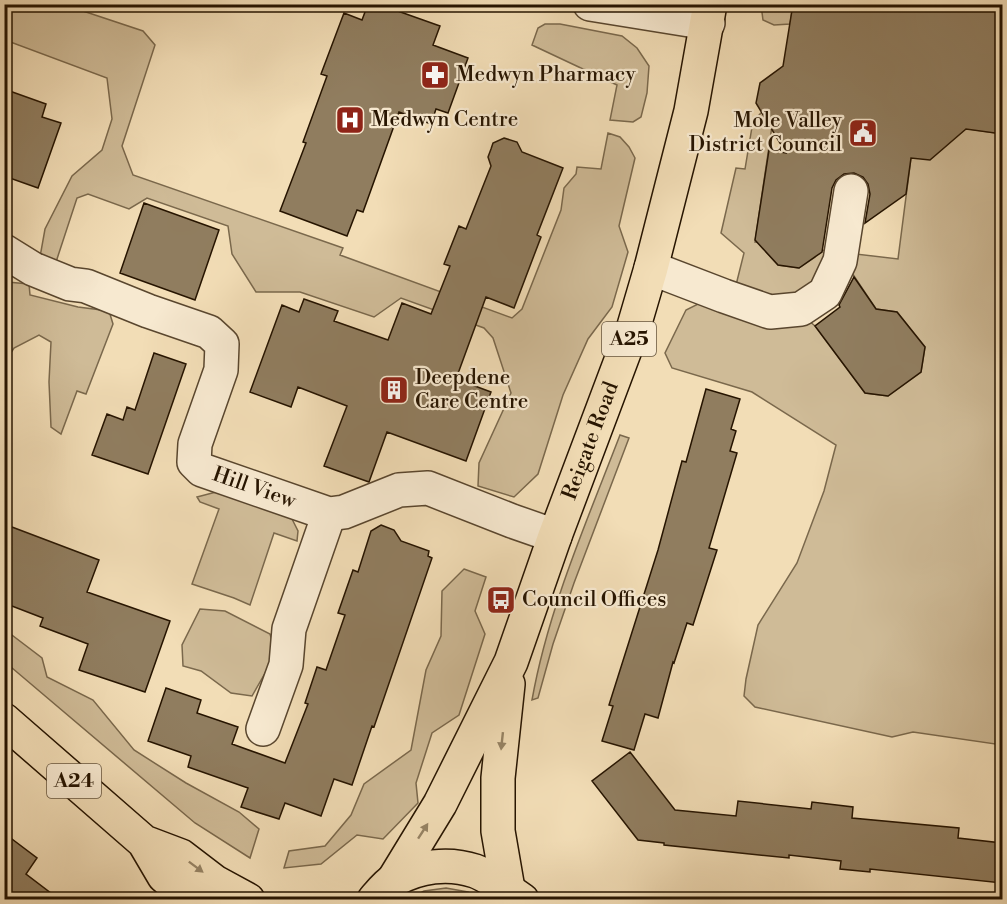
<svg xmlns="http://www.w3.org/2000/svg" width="1007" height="904" viewBox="0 0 1007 904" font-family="'Libre Bodoni',serif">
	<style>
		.green { fill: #cfbb97; stroke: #7a684c; stroke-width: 1.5 }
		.building { fill: #907d5f; stroke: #261400; stroke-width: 1.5 }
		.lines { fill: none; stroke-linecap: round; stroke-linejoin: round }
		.minor-casing { stroke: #59462e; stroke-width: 36 }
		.major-casing { stroke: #261400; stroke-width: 36 }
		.highway-casing { stroke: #261400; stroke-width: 36 }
		.minor { stroke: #f7e9d0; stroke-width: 33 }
		.major { stroke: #f2ddb6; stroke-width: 33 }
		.highway { stroke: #f2ddb6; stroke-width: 33 }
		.oneway { fill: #968364 }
		.labels { text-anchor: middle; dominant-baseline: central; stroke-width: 4.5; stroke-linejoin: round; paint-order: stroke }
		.shield { fill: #f7e9d0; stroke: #65543e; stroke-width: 1.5 }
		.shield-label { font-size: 20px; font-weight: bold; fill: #261400 }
		.poi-label { font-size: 21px; fill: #261400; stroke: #f7e9d0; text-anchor: start }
		.street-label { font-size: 21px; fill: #261400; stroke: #f7e9d0 }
	</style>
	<rect width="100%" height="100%" fill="#f2ddb6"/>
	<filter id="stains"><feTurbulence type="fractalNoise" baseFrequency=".00333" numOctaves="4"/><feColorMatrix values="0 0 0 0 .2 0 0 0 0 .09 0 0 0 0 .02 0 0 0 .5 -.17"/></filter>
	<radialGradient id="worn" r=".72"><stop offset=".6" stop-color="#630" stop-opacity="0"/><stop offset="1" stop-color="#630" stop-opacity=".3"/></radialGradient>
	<!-- green -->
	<path class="green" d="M4,5H65L143,31L155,45L122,146L133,175L343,248L340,255L512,318L522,309L561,210L564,188L576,174L577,167L601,169L608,133L620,137L629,147L635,158L619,226L628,252L612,307L588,339L563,395L538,474L514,497L478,486L479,463L511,393L493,338L484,328L401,298L374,317L300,292H256L232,254L228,226L147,198L129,209L88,194L77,198L56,262L40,257L45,229L72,176L102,150L112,119L107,78L5,40Z
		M761,5H793L790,24L774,25L763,20Z
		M545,24H560L622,36L637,48L649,66L647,93L641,117L633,122L610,120L617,85L532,45L538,28Z
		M762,112L773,119L755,242L767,243L766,252L778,265L799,268L815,257L816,249L828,251C826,261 822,267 816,276C795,308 767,293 736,285L744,253L721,233L736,168L745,169L753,121Z
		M956,127L1002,134V745L913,732L892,737L755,707L744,696L746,679L758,625L797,563L824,491L836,445L752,392L672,368L665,353L686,310L698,304L808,320L815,326L865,393L888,396L921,372L925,347L897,312L876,309L852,273L856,254L898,259L911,158Z
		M7,282L29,284L30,295L78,307L109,311L113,324L86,394L77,391L61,434L51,427L49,382L51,342L39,335L14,348L5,362L4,286Z
		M620,435L629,438L574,583L553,644L538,698L532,700C548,609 587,521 620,435Z
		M216,492L245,500L291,517L298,531L297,541L274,533L250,605L234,598L192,584L219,509L200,502L197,497Z
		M464,569L486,577L475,611L485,634L459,715L432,733L416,783L418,803L383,839L357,835L321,864L284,868L289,851L325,846L351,815L364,784L411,750L426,670L441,636L442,591Z
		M200,609L225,611L270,634L276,654L252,696L231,693L201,671L183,666L182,645Z
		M4,629L42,658L47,677L93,700L134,750L186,783L239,812L259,829L250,858L195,823L5,662Z
		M446,888L468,892L481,899H409L424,891Z"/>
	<!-- building -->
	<path class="building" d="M368,4H378L440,26L433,45L468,58L448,113L436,109L431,124L399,112L363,212L357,210L347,236L280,211L306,143L303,142L327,76L321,74L344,13L362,20Z
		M793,4H1002V134L966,129L930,160L911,158L906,194L865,223L870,194L868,184L863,177L854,173L844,174L836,180L832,188L822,252L799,268L778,265L755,240L769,150L786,153L756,103L760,83L783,66Z
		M4,89L46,104L42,117L61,123L38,188L4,176Z
		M504,138L517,142L522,152L563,168L537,235L541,237L514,308L486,297L456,379L491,392L466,461L387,432L369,482L324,466L347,406L298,387L291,407L250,392L282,305L299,312L304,299L338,311L334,321L388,340L402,303L431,314L450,266L444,264L459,226L466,229L491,166L488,157L491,149L493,143Z
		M144,203L219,230L195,300L120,273Z
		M854,277L876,309L897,312L925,347L921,372L888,396L865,393L815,326L840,307L839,305Z
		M154,353L186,364L148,474L92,455L107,414L123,420L127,407L135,410Z
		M706,389L740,399L731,429L736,431L730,451L737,453L709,548L717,550L693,625L687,623L674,663L673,662L658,718L645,714L634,750L602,741L613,706L609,705L658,550L682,461L686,462Z
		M4,524L99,560L87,592L170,621L145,692L79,670L88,644L40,626L43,618L4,603Z
		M381,525L394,530L401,541L429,551L428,556L432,558L374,727L372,726L352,785L334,779L321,816L285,803L279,819L241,807L248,788L188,767L191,756L148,741L166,688L201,700L197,713L238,727L232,744L285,763L308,704L305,703L317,667L326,670L345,615L338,613L353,570L358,572L371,531Z
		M630,752L675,810L736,816L738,801L811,809L812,802L853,807L852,818L959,828L958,838L1002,843V883L870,869V872L840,869L841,861L789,855V858L664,845V843L638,840L592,781Z
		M4,833L37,858L26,874L60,900H4Z"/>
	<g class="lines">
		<!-- minor casing -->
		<g class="minor-casing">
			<g id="minor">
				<path d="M590,4L708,23"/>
				<path id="s1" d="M4,251L33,269L70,284L86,286L148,311L209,332L222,344L221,370L195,444L194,462L202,470L329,514L344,512L399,490L428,488L512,521L555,536"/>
				<path d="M651,268L724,296L770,312L801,309L825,293L840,261L851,191"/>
				<path d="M263,729L286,665L289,629L329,514"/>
			</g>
		</g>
		<!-- major casing -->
		<g class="major-casing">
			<g id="major">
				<path id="s2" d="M393,881L440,804L511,662L555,536L634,326L651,268L691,111L710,4"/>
				<path d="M508,889L498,831V778L508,684"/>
			</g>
		</g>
		<!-- highway casing -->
		<g class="highway-casing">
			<path id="highway" d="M4,720L144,842L164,876L192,900
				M144,842L181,856L215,882L248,900
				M374,900C380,893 387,884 394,880C419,866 448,862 475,871C489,876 509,891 522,900"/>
		</g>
		<!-- minor -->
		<use href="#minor" class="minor"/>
		<!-- major -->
		<use href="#major" class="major"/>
		<!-- highway -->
		<use href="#highway" class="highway"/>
	</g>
	<!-- one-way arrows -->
	<defs><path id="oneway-solid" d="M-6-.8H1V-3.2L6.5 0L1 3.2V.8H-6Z" transform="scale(1.5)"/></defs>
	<g class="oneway">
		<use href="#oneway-solid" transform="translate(502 741) rotate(96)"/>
		<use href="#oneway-solid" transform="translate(423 831) rotate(-57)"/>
		<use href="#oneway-solid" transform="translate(196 867) rotate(37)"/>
	</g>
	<!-- icons -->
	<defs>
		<g id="pharmacy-square" transform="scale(1.5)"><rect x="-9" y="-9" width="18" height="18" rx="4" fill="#8f2418" stroke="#f7e9d0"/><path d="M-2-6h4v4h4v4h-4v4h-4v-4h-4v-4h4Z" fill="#fff"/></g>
		<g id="hospital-square" transform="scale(1.5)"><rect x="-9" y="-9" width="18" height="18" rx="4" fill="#8f2418" stroke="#f7e9d0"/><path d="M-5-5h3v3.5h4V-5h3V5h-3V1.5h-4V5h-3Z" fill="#fff"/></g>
		<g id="civic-square" transform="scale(1.5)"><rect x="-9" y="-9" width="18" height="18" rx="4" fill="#8f2418" stroke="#f7e9d0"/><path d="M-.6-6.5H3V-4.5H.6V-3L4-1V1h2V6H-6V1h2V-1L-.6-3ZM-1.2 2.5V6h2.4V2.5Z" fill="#fff"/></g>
		<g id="building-square" transform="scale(1.5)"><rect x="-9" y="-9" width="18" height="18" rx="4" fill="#8f2418" stroke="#f7e9d0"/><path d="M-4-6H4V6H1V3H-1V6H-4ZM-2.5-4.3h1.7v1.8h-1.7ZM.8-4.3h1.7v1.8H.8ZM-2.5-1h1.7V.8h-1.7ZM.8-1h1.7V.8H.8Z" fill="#fff"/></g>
		<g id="bus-square" transform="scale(1.5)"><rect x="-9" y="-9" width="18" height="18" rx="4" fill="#8f2418" stroke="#f7e9d0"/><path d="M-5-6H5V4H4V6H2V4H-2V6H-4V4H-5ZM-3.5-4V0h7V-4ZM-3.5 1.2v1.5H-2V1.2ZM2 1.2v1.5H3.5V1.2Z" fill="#fff"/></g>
	</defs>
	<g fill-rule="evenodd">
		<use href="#pharmacy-square" x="435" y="75"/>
		<use href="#hospital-square" x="350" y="120"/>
		<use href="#civic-square" x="863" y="133"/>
		<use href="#building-square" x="394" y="390"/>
		<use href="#bus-square" x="501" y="600"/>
	</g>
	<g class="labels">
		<!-- shield labels -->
		<g class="shield">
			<rect x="602" y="322" width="54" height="34" rx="4.5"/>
			<rect x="47" y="764" width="54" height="34" rx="4.5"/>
		</g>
		<g class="shield-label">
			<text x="629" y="339">A25</text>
			<text x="74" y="781">A24</text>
		</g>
		<!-- poi labels -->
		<g class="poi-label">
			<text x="456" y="75">Medwyn Pharmacy</text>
			<text x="371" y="120">Medwyn Centre</text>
			<text x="842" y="121" text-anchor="end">Mole Valley<tspan x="842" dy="24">District Council</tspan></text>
			<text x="415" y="378">Deepdene<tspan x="415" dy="24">Care Centre</tspan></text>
			<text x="522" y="600">Council Offices</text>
		</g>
		<!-- street labels -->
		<g class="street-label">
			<text stroke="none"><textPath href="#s2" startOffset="484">Reigate Road</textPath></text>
			<text stroke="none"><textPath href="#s1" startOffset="428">Hill View</textPath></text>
		</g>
	</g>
	<!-- margin -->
	<rect width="1007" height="904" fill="none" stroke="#f2ddb6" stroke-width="24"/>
	<rect x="6" y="6" width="995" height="892" fill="none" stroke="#261400" stroke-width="3"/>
	<rect x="12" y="12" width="983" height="880" fill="none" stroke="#261400" stroke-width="1.5"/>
	<rect width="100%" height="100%" filter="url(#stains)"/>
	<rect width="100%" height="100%" fill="url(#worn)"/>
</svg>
